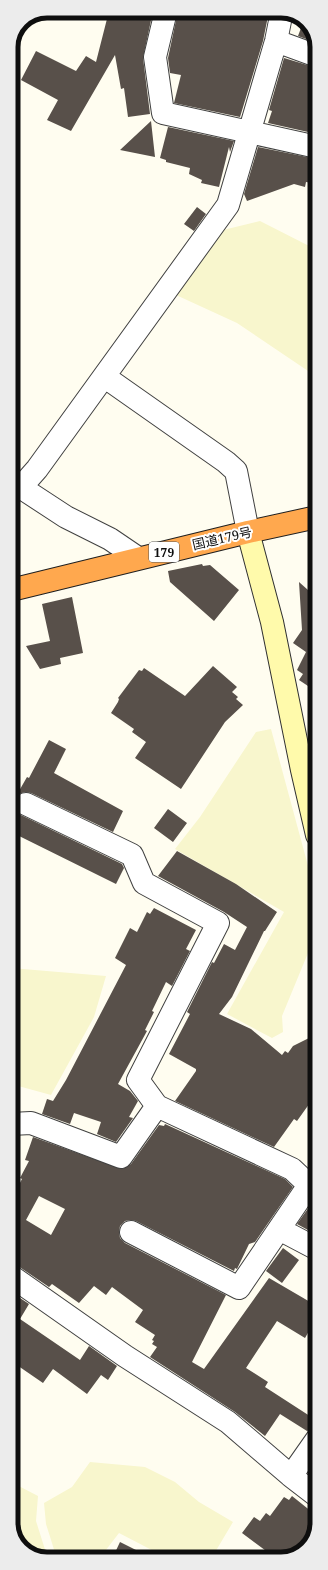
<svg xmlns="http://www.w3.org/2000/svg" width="328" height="1570" viewBox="0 0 328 1570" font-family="'Noto Serif','Noto Sans JP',serif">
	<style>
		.farmland { fill: #f8f6cd }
		.building { fill: #58504a; fill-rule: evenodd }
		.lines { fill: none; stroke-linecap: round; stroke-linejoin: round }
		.street-casing { stroke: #414141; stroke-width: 24 }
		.secondary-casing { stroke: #303030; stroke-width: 24 }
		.highway-casing { stroke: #1f1f1f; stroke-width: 24 }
		.street { stroke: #fff; stroke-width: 22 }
		.secondary { stroke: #fffaab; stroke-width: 22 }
		.highway { stroke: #ffa84e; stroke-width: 22 }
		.labels { text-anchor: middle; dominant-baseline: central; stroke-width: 4; stroke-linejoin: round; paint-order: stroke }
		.shield { fill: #fff; stroke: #565656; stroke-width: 1 }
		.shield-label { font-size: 12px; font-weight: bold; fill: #0e0e0e }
		.street-label { font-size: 13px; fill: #0e0e0e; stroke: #fff }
		.rim { fill: none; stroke: #0e0e0e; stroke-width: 5 }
	</style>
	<rect width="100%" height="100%" fill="#fffdf0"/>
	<!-- farmland -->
	<path class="farmland" d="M260,221L317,250V377L237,323L176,295L219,231Z
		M271,729L317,899V937L308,953L282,1016L283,1032L272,1038L227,1014L284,912L175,849L200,817L256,732Z
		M11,968L106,976L94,1017L51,1095L11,1084Z
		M90,1462L145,1467L175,1482L199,1502L233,1522L211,1559H169L119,1533L99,1559H57L46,1524L44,1503L72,1487Z
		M11,1482L38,1496L36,1521L48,1559H43L22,1549L11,1528Z"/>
	<!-- building -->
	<path class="building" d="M109,11H153L143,58L150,114L128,117L124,88L121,89L115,55L71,131L47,120L58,100L21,80L36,51L76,71L86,56L96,62Z
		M178,11H269L263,41L240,117L174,103L181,75L170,73L168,58Z
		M304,20L306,21L317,43L298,36Z
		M284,58L317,68V134L268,123L272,111L269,110Z
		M151,121L155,157L120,150Z
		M168,127L234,141L230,152L229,147L219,187L201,183L202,180L189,174L190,168L166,162V160L160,158Z
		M258,147L317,159V184L306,182L305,187L294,184L247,201L244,194Z
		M197,207L206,214L194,231L184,224Z
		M202,564L203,566L210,565L239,590L214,621L170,582L168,571Z
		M299,582L317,598V692L299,680L303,674L297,670L306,652L293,643L302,630Z
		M72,597L83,653L60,658L61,664L40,669L26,646L50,641L42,604Z
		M213,666L237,687L232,692L238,697L236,699L243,705L225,722L181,789L135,758L146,742L132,732L134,729L111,713L118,702L119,699L118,698L139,670L142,671L144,668L185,696Z
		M49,740L66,749L54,773L123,811L113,832L31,793L25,792L19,794L15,798L27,777L29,778Z
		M15,799L14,805L16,811L21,815L122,864L124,868L116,884L11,832V807Z
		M168,809L187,823L173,842L154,828Z
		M177,851L236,884L277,912L265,931H264L232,997L219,1014L251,1029L282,1055L285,1051L288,1053L293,1046L317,1034V1093L297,1121L294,1119L274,1147L175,1101L196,1071V1069L169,1054L190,1014L187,1012L212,962L214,963L224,944L235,950L247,927L224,912L158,876Z
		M154,908L196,930L186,949L190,951L172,986L166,982L152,1011L154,1012L145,1030L147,1031L118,1084L130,1091L138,1101L129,1117L133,1118L116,1142L97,1134L101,1122L74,1113L70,1124L42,1114L47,1099L53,1101L66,1080L126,965L115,958L130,928L137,932L147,912L150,914Z
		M165,1124L285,1179L293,1187L255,1242L249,1244L237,1269L235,1268L234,1271L136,1221L130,1220L125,1221L120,1226L119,1232L120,1238L125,1243L226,1295L192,1362L204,1369L269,1278L317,1306V1317L305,1338L277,1321L246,1368L268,1382L265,1387L316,1420L317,1427L307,1431L280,1414L265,1436L235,1412L150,1357L157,1347L152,1344L154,1341L152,1340L155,1335L135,1322L143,1310L112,1287L106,1295L94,1286L79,1303L52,1284L49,1287L18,1266L11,1264V1200L22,1179L20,1178L29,1161L25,1160L33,1137L122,1169L131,1164L159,1125L164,1126ZM39,1196L65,1209L51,1235L26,1220Z
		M317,1196V1235L297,1224Z
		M283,1248L299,1260L282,1283L266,1271Z
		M11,1292L29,1304L20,1319L80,1360L89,1346L117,1366L108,1380L101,1375L87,1394L53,1369L43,1383L11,1361Z
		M292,1496L317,1516V1523L308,1547L286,1559H277L242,1533L254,1517L260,1521L266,1513L270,1516L284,1497L289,1500Z
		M120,1542L154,1559H112Z"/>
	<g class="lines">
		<!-- street casing -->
		<g class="street-casing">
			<path id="street" d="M166,11L155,57L163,113L317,147
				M276,41L317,56
				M105,377L226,462L236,471L248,532
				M11,481L66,517L110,539L138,558
				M22,486L37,469L228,205L276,41L282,11
				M26,804L132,855L144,883L218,923L138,1080L157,1106L292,1169L309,1185L239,1288L131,1232
				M11,1124L31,1123L121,1157L157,1106
				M279,1229L317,1249
				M11,1276L125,1356L228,1422L291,1476L317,1496
				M291,1476L317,1439"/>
		</g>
		<!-- secondary casing -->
		<g class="secondary-casing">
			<path id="secondary" d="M248,532L272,622L302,770L317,835"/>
		</g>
		<!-- highway casing -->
		<g class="highway-casing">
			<path id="highway" d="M11,590L248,532L317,517"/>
		</g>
		<!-- street -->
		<use href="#street" class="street"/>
		<!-- secondary -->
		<use href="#secondary" class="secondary"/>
		<!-- highway -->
		<use href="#highway" class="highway"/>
	</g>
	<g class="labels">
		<!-- shield labels -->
		<rect class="shield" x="149" y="542" width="30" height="20" rx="3"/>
		<g class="shield-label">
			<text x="164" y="552">179</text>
		</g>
		<!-- street labels -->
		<g class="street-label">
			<text transform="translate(222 538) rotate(-13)">国道179号</text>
		</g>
	</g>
	<!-- crop -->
	<path d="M0 0H328V1570H0ZM47 18H281A29 29 0 0 1 310 47V1523A29 29 0 0 1 281 1552H47A29 29 0 0 1 18 1523V47A29 29 0 0 1 47 18Z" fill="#ececec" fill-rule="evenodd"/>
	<path class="rim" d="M47 18H281A29 29 0 0 1 310 47V1523A29 29 0 0 1 281 1552H47A29 29 0 0 1 18 1523V47A29 29 0 0 1 47 18Z"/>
</svg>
